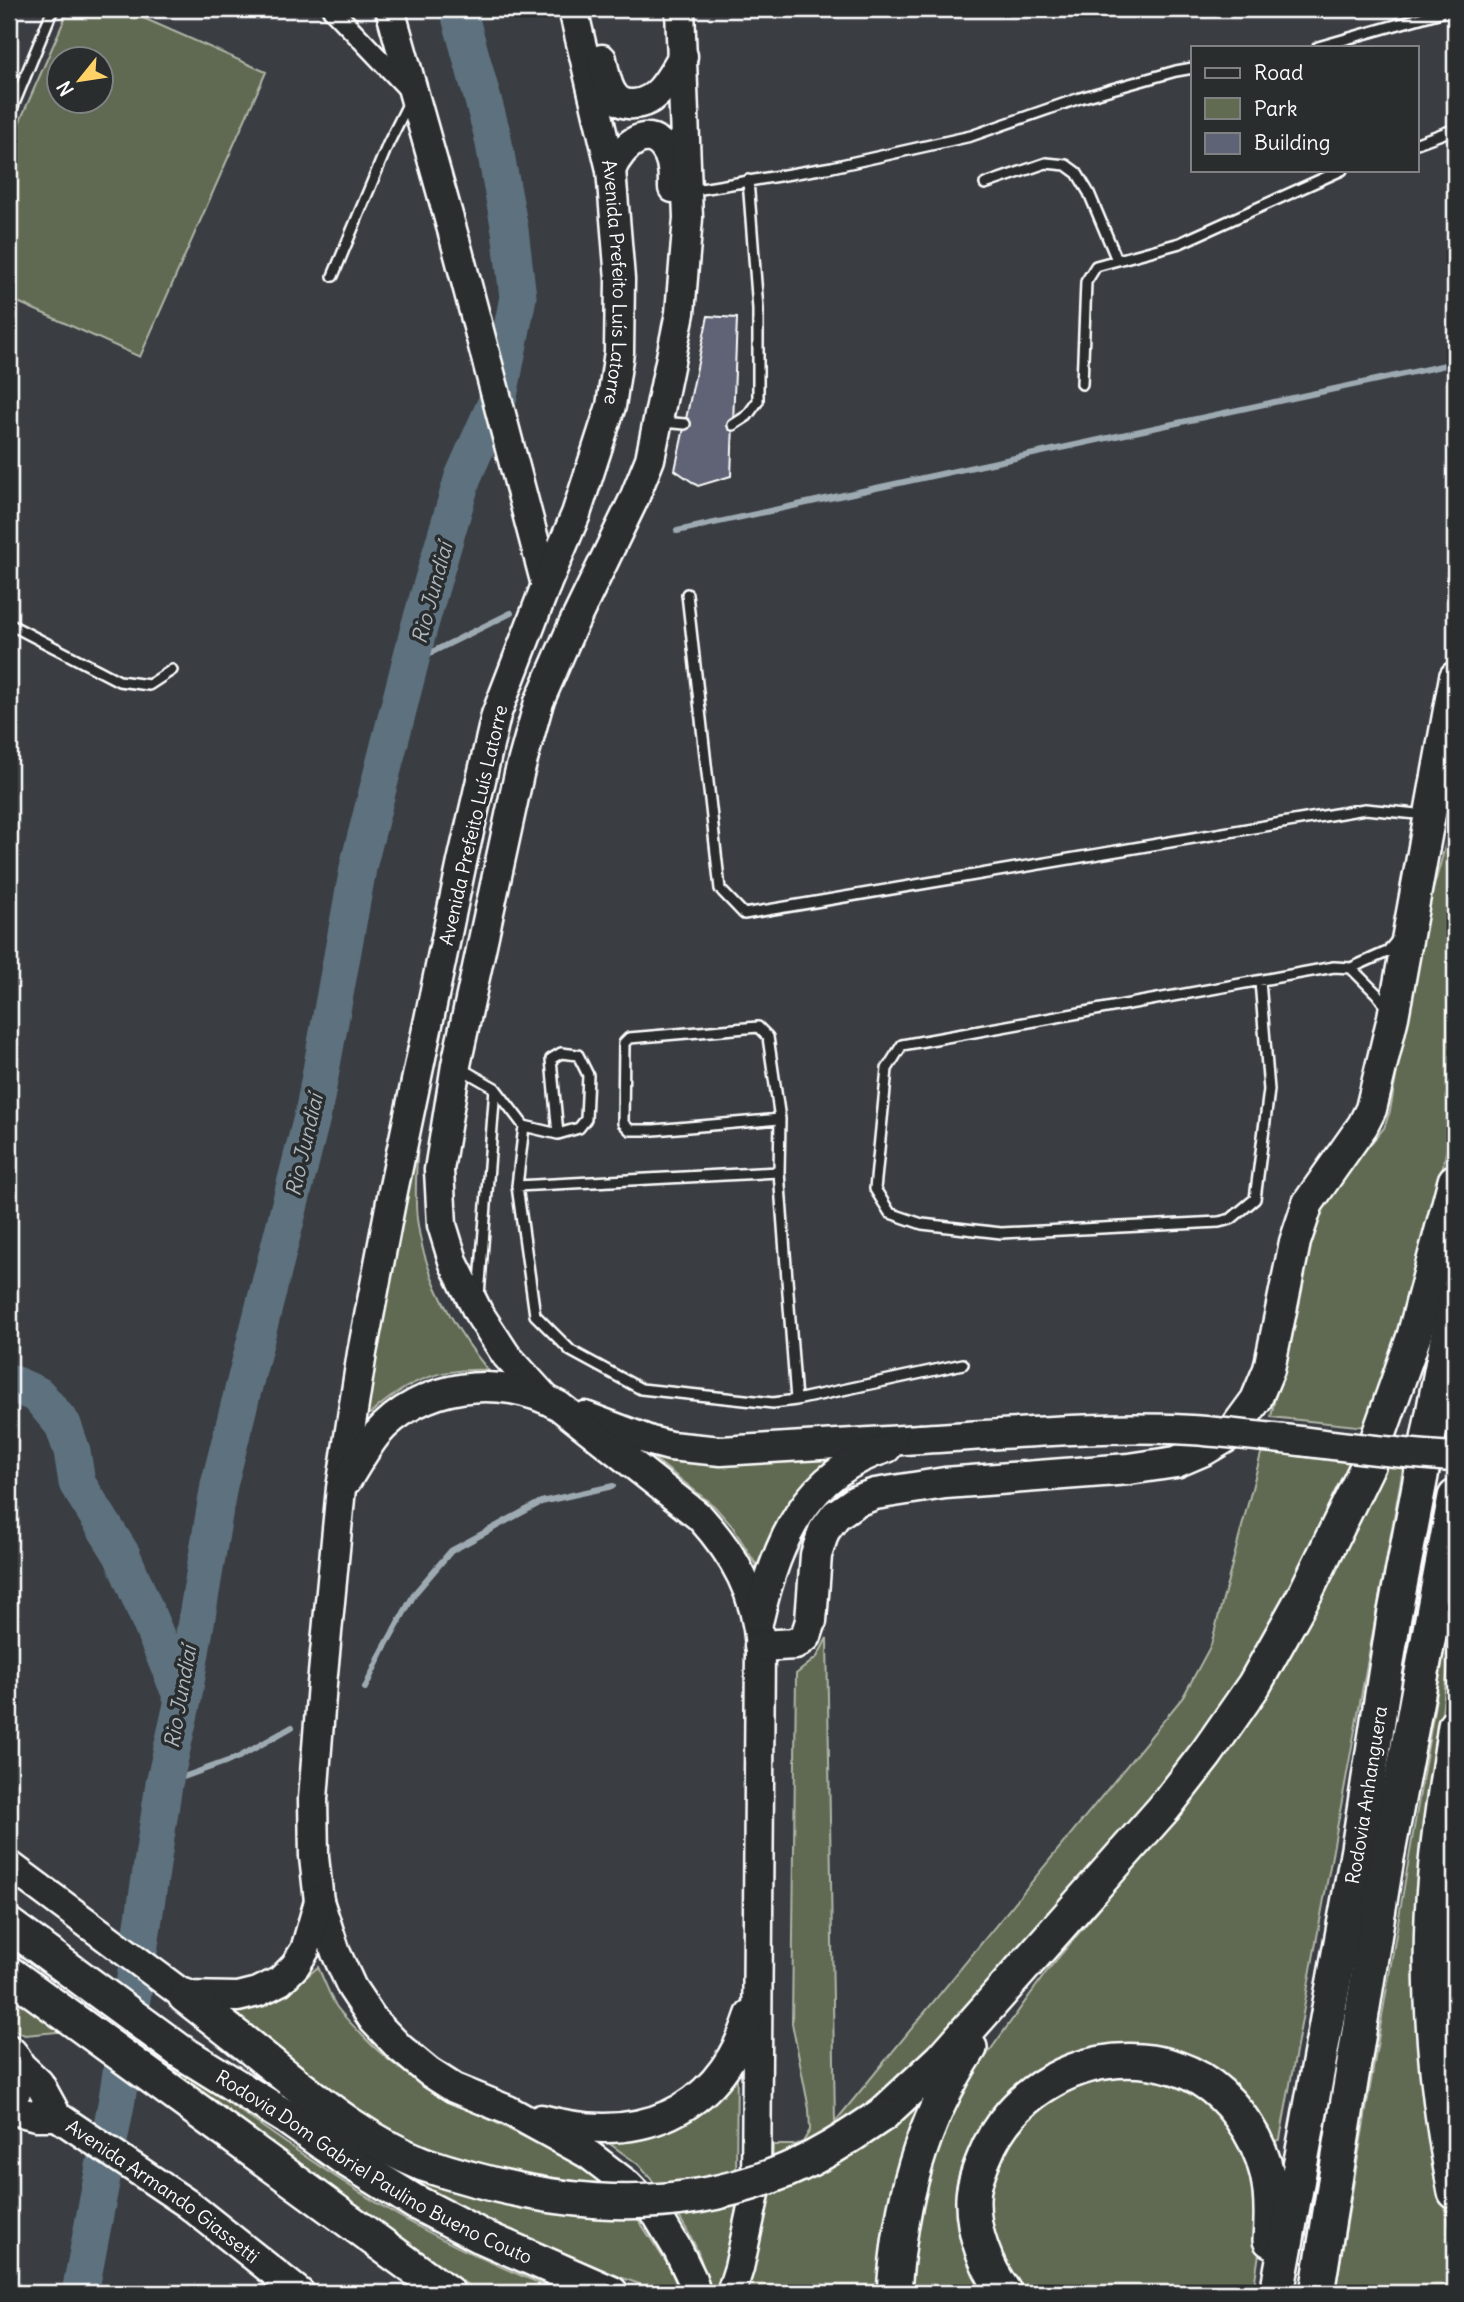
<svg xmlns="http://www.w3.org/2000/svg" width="1464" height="2302" viewBox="0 0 1464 2302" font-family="Delius,sans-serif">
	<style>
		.green { fill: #616b52; stroke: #b0b5a8; stroke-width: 2; fill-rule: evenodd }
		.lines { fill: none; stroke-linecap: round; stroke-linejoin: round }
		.stream { stroke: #9eaab2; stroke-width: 6 }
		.river { stroke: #5d717e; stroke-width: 37 }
		.building { fill: #5e6475; stroke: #fff; stroke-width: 2 }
		.service-casing { stroke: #fff; stroke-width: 14 }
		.minor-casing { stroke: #fff; stroke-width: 23 }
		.primary-casing { stroke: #fff; stroke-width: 33 }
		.trunk-casing { stroke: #fff; stroke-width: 35 }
		.motorway-casing { stroke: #fff; stroke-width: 38 }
		.service { stroke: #2a2d2e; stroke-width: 9 }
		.minor { stroke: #2a2d2e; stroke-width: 18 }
		.primary { stroke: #2a2d2e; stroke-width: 28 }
		.trunk { stroke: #2a2d2e; stroke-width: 30 }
		.motorway { stroke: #2a2d2e; stroke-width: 33 }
		.primary-bridge-casing { stroke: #fff; stroke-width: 33; stroke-linecap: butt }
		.motorway-bridge-casing { stroke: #fff; stroke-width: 38; stroke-linecap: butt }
		.primary-bridge { stroke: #2a2d2e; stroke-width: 28 }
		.motorway-bridge { stroke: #2a2d2e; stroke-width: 33 }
		.labels { text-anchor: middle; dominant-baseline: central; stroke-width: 7; stroke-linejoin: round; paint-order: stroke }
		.street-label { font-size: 19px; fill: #fff; stroke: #2a2d2e }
		.water-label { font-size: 21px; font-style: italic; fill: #aeb8be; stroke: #2a2d2e }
	</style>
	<rect width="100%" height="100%" fill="#3a3e43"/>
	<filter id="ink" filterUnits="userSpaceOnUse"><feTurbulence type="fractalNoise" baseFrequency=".0143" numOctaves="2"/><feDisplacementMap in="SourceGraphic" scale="14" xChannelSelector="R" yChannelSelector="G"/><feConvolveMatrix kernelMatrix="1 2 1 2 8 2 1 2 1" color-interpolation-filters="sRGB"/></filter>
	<g filter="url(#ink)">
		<!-- green -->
		<path class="green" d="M69,9H123L266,72L140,357L9,298V146ZM60,60H102V102H60Z
			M1455,811V1114L1412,1301L1366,1427L1271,1417L1308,1236L1324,1199L1384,1128L1390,1111L1416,964L1431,897Z
			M418,1138C417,1165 414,1192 417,1219C424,1275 453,1327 488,1370C433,1367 401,1385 362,1421Z
			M853,1449C837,1461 819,1472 804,1485C782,1507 769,1538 757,1566L732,1526L714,1506L651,1456L652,1450Z
			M1262,1450L1354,1462L1300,1577L1232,1693L1137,1821L883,2100L772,2166L773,2145H795L803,2142L810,2130L809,2109L792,2023L796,1674L817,1657L827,1638L835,2122L1183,1697L1211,1645Z
			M1382,1465L1403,1468L1280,2139L1274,2142L1134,2047L984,2132L987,2293H910L913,2251L922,2200L934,2154L961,2091L1047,1971L1191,1799Z
			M1455,1587V1616L1423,1852L1437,2175L1455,2247V2293H1335Z
			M318,1967C324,1980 329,1994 336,2006C343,2016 353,2025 361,2034C430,2109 537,2128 613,2192L491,2174L388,2135L228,2012C265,2003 289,1994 318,1967Z
			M9,1990L68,2031L25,2035L9,2028Z
			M737,2062L736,2177L661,2191L639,2165L610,2144L646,2136Z
			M172,2063C247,2115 320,2170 399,2216C451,2246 508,2271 564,2293H479L168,2068Z
			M1181,2075L1244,2131L1265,2214L1253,2293H1013L986,2242L987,2180L1030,2109L1070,2079Z
			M910,2105H923L882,2293H745L758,2247L770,2191Z
			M389,2164L636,2216L670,2268L680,2293H664L573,2260L510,2231L442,2197Z
			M737,2203L720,2293H709C703,2258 695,2242 676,2212Z"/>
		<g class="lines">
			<!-- stream -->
			<path class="stream" d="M677,531L1455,363
				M410,663L511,613
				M365,1688L383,1650L415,1593L451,1551L541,1502L613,1486
				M164,1784L239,1757L292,1727"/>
			<!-- river -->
			<path class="river" d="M9,1382L38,1395L63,1425L72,1451L77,1483L122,1555L183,1700
				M80,2293L117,2099L164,1784L183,1700L219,1485L314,1109L359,863L419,628L463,477L499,396L518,297L510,230L492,133L458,9"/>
		</g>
		<!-- building -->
		<path class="building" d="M708,316L737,318L731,476L698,486L675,470Z"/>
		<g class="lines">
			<!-- service casing -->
			<g class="service-casing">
				<path id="service" d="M1318,47L1452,9
					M9,116L53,9
					M1417,143L1455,129
					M985,184L1046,163L1066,165L1077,173L1089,193L1117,260
					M689,191L832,167L971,136L1080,98L1176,71L1193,68
					M333,276L388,144L409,102
					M1082,384L1086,282L1096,266L1180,243L1342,170
					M662,422L685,424
					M733,425L747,416L758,401V309L748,180
					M687,594L720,889L744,914L1365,809L1427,815
					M9,624L119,681L149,685L172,670
					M1351,968L1377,994L1387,1008
					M1260,981L1269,1090L1255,1199L1231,1219L1219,1222L1001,1233L922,1224L890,1213L875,1189L887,1069L902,1045L1334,967L1351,968L1387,952L1397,940
					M460,1068L495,1088L524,1126L517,1186L535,1315L571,1351L641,1389L773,1403L796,1400L779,1172L780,1119L768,1037L758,1027L629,1038L624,1043L623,1123L630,1130H654L780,1119
					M524,1126L558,1134L579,1128L586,1119L588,1075L578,1055L561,1053L551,1059L558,1134
					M517,1186L779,1172
					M479,1296L495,1088
					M796,1400L963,1364"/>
			</g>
			<!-- minor casing -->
			<g class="minor-casing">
				<path id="minor" d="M332,9L411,92"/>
			</g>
			<!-- primary casing -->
			<g class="primary-casing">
				<g id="primary">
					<path d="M390,9L458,251L546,585"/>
					<path id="s1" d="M573,9L611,170L620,279L619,352L611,406L576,514L546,585L496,715L462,862L393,1191L362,1353L341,1488L322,1684L313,1799L314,1857L319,1901L336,1953L352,1988L374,2021L400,2048L429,2072L454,2088L508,2110L588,2154L627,2184L657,2215L678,2250L692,2279L696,2293"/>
					<path d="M602,59C604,69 606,82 611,91C616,100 623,105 633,104C659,103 671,76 683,56"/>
					<path d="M611,170C621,146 650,120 668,154C673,165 673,176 673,188"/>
					<path d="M545,1398L506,1355L478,1312L454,1264L442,1225L439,1170L456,1065L519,774L539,702L571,629L633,501L650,459L680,313L688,218L680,9"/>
					<path d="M585,1416L651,1441L670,1446L721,1451L920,1439"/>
					<path d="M347,1480C356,1466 365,1449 376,1435C420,1383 501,1373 559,1406L700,1517C735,1556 756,1593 760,1646L756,2189L739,2268L731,2293"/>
					<path d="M759,1619C776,1543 806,1472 887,1448"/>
					<path d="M9,1865L185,1996L238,1997L258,1992L280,1981L295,1966L305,1950L319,1901"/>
					<path d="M9,2049C25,2064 25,2085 9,2100"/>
					<path id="s2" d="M21,2066L39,2083L57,2116L188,2204L300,2293"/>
					<path d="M9,2109L36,2116H57"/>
					<path d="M541,2119C638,2145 718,2115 750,2015"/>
				</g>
			</g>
			<!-- trunk casing -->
			<g class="trunk-casing">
				<path id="trunk" d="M760,1646L795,1644L806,1636L811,1621L816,1555L824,1531L836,1515L856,1501L875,1494L945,1483L1129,1469L1176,1462L1204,1450L1231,1434L1256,1400L1269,1369L1295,1242L1308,1203L1363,1125L1371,1109L1393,1017L1455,677"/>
			</g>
			<!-- motorway casing -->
			<g class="motorway-casing">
				<g id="motorway">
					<path d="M1455,1726C1448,1775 1439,1824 1435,1874C1425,1980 1435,2087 1455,2192"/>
					<path id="s3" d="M9,1925L180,2051L286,2117L344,2158L415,2202L481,2236L611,2293"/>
					<path d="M9,1973L448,2293"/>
					<path d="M185,1996C217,2021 250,2047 282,2073C327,2109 370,2143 423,2164"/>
					<path d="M883,2114L942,2059L1164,1808L1206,1754L1254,1685L1306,1592L1369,1463L1414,1336L1455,1181"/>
					<path d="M894,2293C900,2202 920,2125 970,2048"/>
					<path d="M1005,2293C986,2267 972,2231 973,2199C973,2185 979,2170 984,2158C1010,2091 1081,2052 1151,2062C1187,2067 1217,2085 1239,2115C1269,2155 1274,2192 1270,2240"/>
					<path id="s4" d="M1277,2293L1358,1849L1394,1617L1455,1298"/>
					<path d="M1317,2293L1387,1858L1455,1497"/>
				</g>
			</g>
			<!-- service -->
			<use href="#service" class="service"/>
			<!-- minor -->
			<use href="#minor" class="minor"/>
			<!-- primary -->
			<use href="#primary" class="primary"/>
			<!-- trunk -->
			<use href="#trunk" class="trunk"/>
			<!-- motorway -->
			<use href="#motorway" class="motorway"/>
			<!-- primary-bridge casing -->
			<g class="primary-bridge-casing">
				<path id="primary-bridge" d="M920,1439C1010,1434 1101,1425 1191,1430C1279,1436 1367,1452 1455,1457"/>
			</g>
			<!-- motorway-bridge casing -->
			<g class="motorway-bridge-casing">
				<path id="motorway-bridge" d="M423,2164C538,2202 655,2220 772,2176C812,2162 848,2138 883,2114"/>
			</g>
			<!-- primary-bridge -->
			<use href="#primary-bridge" class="primary-bridge"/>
			<!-- motorway-bridge -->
			<use href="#motorway-bridge" class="motorway-bridge"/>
		</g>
	</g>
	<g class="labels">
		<!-- street labels -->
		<g class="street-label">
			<text stroke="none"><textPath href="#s1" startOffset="278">Avenida Prefeito Luís Latorre</textPath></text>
			<text transform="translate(473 825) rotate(-77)">Avenida Prefeito Luís Latorre</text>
			<text stroke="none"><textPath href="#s4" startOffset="506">Rodovia Anhanguera</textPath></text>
			<text stroke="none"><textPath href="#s3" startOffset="439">Rodovia Dom Gabriel Paulino Bueno Couto</textPath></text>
			<text stroke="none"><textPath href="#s2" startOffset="192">Avenida Armando Giassetti</textPath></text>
		</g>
		<!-- water labels -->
		<g class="water-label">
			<text transform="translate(432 593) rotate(-75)">Rio Jundiaí</text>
			<text transform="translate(304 1145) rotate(-77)">Rio Jundiaí</text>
			<text transform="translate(180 1697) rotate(-80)">Rio Jundiaí</text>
		</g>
	</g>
	<!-- margin -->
	<rect width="1464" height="2302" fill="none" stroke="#2a2d2e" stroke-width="35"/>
	<rect x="18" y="18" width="1429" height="2267" fill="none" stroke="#fff" stroke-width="2.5" filter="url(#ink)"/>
	<!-- legend -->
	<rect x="1191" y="46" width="228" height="126" fill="#2a2d2e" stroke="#7f8182" stroke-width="2"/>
	<rect x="1205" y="68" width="35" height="10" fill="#2a2d2e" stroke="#7f8182" stroke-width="2"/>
	<text x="1254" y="80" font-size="21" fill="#ffffff">Road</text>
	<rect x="1205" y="98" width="35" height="21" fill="#616b52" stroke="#7f8182" stroke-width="2"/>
	<text x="1254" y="116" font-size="21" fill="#ffffff">Park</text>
	<rect x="1205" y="133" width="35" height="21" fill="#5e6475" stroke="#7f8182" stroke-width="2"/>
	<text x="1254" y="150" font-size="21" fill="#ffffff">Building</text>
	<!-- north arrow -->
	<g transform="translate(80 80) rotate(240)"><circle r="33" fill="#2a2d2e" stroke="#7f8182" stroke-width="2"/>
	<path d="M0-5L12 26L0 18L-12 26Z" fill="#ffd166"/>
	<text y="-10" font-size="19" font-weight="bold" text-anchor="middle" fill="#ffffff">N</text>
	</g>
</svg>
